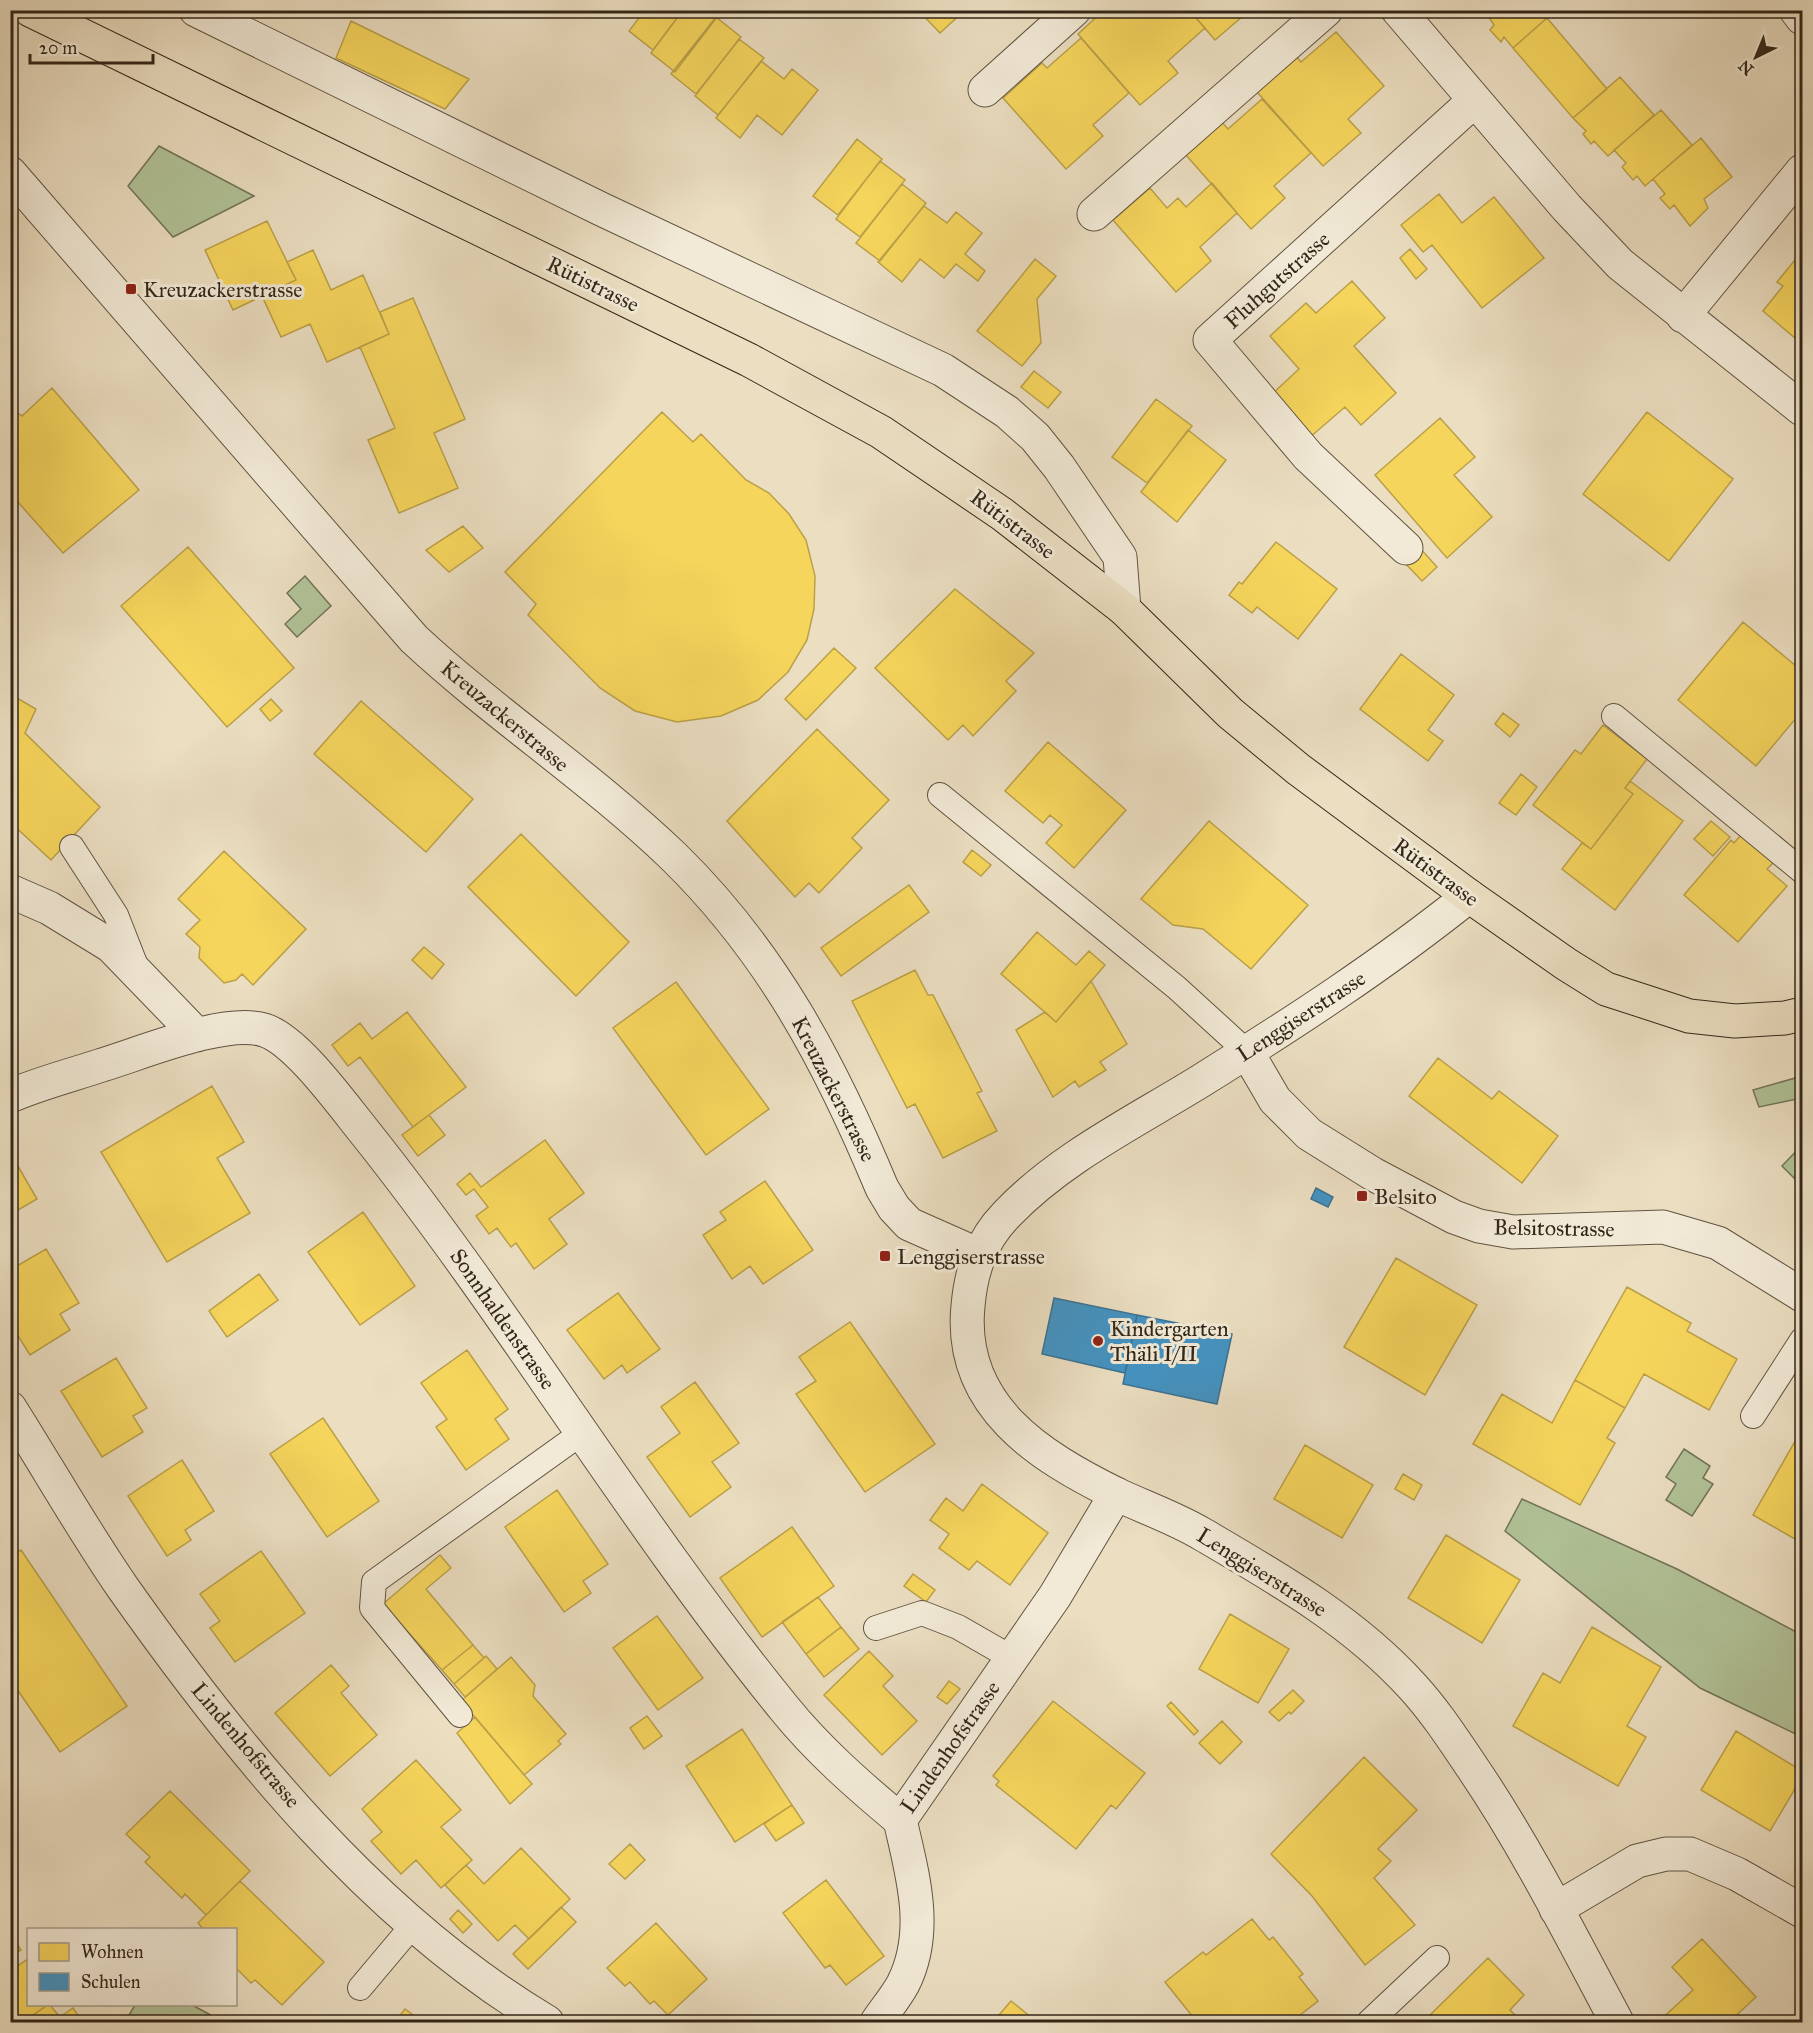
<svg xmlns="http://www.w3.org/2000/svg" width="1813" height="2033" viewBox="0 0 1813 2033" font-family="'IM FELL Great Primer',serif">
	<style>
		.green { fill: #b1c297; stroke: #727458; stroke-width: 1.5 }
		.homes { fill: #f6d55c; stroke: #bba048; stroke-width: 1.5 }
		.schools { fill: #4393c3; stroke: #3e7290; stroke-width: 1.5 }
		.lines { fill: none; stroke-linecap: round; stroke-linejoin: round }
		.service-casing { stroke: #605442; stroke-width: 26 }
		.minor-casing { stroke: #605442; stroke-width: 35 }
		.tertiary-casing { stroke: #605442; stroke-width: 35 }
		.primary-casing { stroke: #322618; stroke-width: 35 }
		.service { stroke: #f2ead7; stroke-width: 24 }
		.minor { stroke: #f2ead7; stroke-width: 33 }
		.tertiary { stroke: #f2ead7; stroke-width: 33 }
		.primary { stroke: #ebdec1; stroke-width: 33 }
		.poi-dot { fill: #8f2418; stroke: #f2ead7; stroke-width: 2 }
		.labels { text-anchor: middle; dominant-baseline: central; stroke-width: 6; stroke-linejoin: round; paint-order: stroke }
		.street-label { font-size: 22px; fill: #322618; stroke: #f2ead7 }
		.poi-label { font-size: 22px; fill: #322618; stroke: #f2ead7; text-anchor: start }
	</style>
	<rect width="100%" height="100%" fill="#ebdec1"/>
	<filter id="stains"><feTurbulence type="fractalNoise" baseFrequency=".00333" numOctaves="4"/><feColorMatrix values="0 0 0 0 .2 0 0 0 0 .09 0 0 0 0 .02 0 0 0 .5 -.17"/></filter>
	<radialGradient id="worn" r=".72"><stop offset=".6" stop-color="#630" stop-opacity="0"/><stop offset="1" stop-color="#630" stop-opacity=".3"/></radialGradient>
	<!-- green -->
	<path class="green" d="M159,146L254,196L173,237L128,186Z
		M305,576L331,606L297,637L285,624L301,609L287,593Z
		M1802,1076V1098L1759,1107L1753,1090Z
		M1802,1145V1186L1782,1166Z
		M1684,1449L1710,1466L1703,1478L1713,1484L1692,1516L1666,1500L1676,1484L1666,1477Z
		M1522,1499L1677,1569L1802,1635V1737L1700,1688L1505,1531Z
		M190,2004L224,2022H129L126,2020L135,2005Z"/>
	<!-- homes -->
	<path class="homes" d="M645,10H683L653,50L629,31Z
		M683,10H717L720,13L675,72L651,53Z
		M918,10H965L940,33Z
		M1104,10H1189L1205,28L1168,61L1178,73L1140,105L1078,34Z
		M1189,10H1250L1215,40Z
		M1484,10H1556L1513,48L1504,37L1501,42L1490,30L1494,25Z
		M716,17L741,37L696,94L671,74Z
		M1547,18L1607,89L1573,118L1513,48Z
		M351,21L469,79L445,109L336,58Z
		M1336,32L1384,86L1348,119L1361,133L1323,166L1257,92L1297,57L1301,62Z
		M1081,38L1129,93L1093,125L1103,136L1066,169L1003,98L1042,63L1047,68Z
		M739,39L764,58L718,115L695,96Z
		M761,61L784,79L792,69L818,90L782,135L757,115L740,138L716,118Z
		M1620,77L1654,115L1608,156L1594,141L1591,144L1583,134L1586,131L1573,118Z
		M1262,99L1311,153L1274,186L1285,198L1251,229L1186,155L1222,122L1228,129Z
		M1661,110L1692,145L1645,186L1637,176L1633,180L1622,167L1626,163L1614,150Z
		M1701,138L1732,177L1704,199L1708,208L1690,226L1674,205L1670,209L1660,198L1665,194L1653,179Z
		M857,139L882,159L838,215L813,196Z
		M880,161L905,180L860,237L836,219Z
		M1212,183L1237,213L1200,247L1211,261L1176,292L1113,220L1150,188L1167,208L1178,198L1186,207Z
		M902,184L926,203L880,261L856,243Z
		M1439,194L1462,223L1494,197L1544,258L1482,308L1432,245L1423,252L1401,225Z
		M924,206L947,223L956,212L982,233L965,254L985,271L978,281L956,264L944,278L920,259L902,282L878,262Z
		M267,221L296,280L233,310L205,250Z
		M1410,249L1427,269L1416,279L1400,258Z
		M313,250L331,290L363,275L389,334L327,362L310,324L281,337L262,296L296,280L287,262Z
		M1035,259L1056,276L1037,299L1041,343L1022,366L977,331Z
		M1795,260L1802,265V344L1763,311L1783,286L1777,282Z
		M1352,281L1385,318L1354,346L1396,393L1361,425L1345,407L1309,438L1271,395L1299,369L1270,336L1306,303L1316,313Z
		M413,298L465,419L434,433L458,488L399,513L368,440L395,428L360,347L389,334L380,312Z
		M1034,371L1061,392L1048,408L1021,387Z
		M52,388L139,490L63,553L10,493V415L15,411L22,416Z
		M1156,399L1192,426L1147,483L1112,457Z
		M662,412L693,442L701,434L746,480L769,493L789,514L806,540L815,576L814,609L807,640L788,672L758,700L721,716L677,722L635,711L600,688L528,615L536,604L505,572Z
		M1647,412L1733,479L1669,561L1583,494Z
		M1440,418L1475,457L1454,475L1492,517L1447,558L1375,475Z
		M1188,430L1226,460L1177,522L1141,492Z
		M463,526L483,548L449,572L426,550Z
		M1276,542L1337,589L1298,639L1257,607L1252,613L1229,595L1239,582L1242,584Z
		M188,547L294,668L227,727L121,606Z
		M1419,547L1437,567L1422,581L1403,561Z
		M955,589L1034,653L1006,681L1016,691L973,736L963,725L948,740L875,668Z
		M1743,622L1802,671V711L1756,766L1678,700Z
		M834,648L856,668L806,720L785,699Z
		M1401,654L1454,695L1428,730L1443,741L1428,761L1360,709Z
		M10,694L36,709L25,733L100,807L51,860L10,822Z
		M271,699L282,711L270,721L260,709Z
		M361,701L473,799L426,852L314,754Z
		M1503,713L1519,725L1510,737L1495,724Z
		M1603,725L1647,759L1625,788L1633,794L1591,849L1533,805L1575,750L1581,754Z
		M817,729L889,800L852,838L862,848L819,893L809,883L795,897L727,821Z
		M1048,742L1126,810L1074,868L1046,843L1062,825L1050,815L1043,823L1005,791Z
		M1521,774L1537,787L1516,815L1499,803Z
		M1630,781L1683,821L1615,910L1562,869L1582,843L1591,849L1633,794L1625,788Z
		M1209,821L1308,905L1251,969L1203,929L1173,925L1141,899Z
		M1711,821L1730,837L1713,856L1694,839Z
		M521,834L629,942L576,996L468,887Z
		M1741,835L1776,860L1767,869L1787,886L1738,942L1684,895L1731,840L1734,843Z
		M972,850L991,865L981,876L963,862Z
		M224,851L306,929L253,985L242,974L236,980L224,983L199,958L200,947L186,934L200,920L178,899Z
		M909,885L929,912L841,976L821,948Z
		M1037,932L1076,965L1089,951L1105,965L1056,1022L1001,974Z
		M424,947L444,964L432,979L412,960Z
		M915,970L928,995H933L982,1091L977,1093L997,1131L943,1158L915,1104L907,1108L852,1001Z
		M1091,981L1127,1044L1100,1062L1106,1070L1079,1087L1075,1081L1053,1097L1016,1030L1045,1012L1056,1022Z
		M676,982L769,1109L706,1155L613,1028Z
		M407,1012L466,1087L413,1127L360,1057L348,1066L332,1045L360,1023L372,1039Z
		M1438,1058L1492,1099L1499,1091L1558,1136L1522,1183L1409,1096Z
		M212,1086L244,1142L217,1158L250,1213L167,1262L101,1152Z
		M429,1115L445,1135L418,1156L402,1135Z
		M545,1140L584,1193L549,1219L567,1244L534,1269L516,1243L511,1247L497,1228L489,1234L476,1216L488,1207L474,1189L466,1195L457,1184L470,1173L481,1187Z
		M15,1161L37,1199L18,1210L10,1202V1164Z
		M765,1181L813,1250L763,1284L750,1266L732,1279L703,1235L726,1220L720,1212Z
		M363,1212L415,1286L360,1325L308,1252Z
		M46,1249L79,1303L60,1314L70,1330L30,1355L10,1323V1270Z
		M1396,1258L1477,1305L1425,1395L1344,1347Z
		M259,1274L278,1300L227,1337L209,1311Z
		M1627,1287L1691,1323L1687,1331L1737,1359L1709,1410L1644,1374L1625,1408L1575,1380Z
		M618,1293L660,1349L627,1373L622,1365L604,1379L567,1330Z
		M850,1322L935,1444L865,1492L796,1394L816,1381L799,1357Z
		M467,1350L508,1409L495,1419L509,1439L466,1470L436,1427L447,1419L421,1383Z
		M116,1358L147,1408L133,1416L143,1432L102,1457L61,1391Z
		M1575,1380L1625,1408L1607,1438L1615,1443L1580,1505L1473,1444L1502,1394L1552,1423Z
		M695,1382L739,1443L712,1462L731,1487L690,1517L647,1457L680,1433L661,1407Z
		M323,1418L379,1501L327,1537L270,1454Z
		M1802,1429V1543L1753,1515Z
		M1305,1445L1373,1485L1342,1538L1274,1499Z
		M182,1460L214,1511L185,1530L191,1540L167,1556L128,1496Z
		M1403,1474L1422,1485L1414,1500L1395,1489Z
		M982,1484L1048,1533L1010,1585L977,1561L969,1570L939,1548L949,1534L930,1520L946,1498L963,1511Z
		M557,1490L608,1564L583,1581L591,1593L564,1612L505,1527Z
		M792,1527L834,1586L762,1637L720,1578Z
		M1446,1535L1520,1580L1482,1643L1408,1598Z
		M21,1550L127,1706L60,1752L10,1679V1557Z
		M261,1551L305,1613L235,1662L210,1628L220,1621L200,1594Z
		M440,1555L451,1568L426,1589L473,1645L442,1670L383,1604Z
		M913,1574L935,1590L926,1602L904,1586Z
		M818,1597L841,1627L806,1654L782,1622Z
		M1230,1614L1289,1649L1258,1703L1199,1669Z
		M657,1616L703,1678L658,1710L613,1648Z
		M841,1627L859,1649L824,1677L806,1654Z
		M1592,1627L1661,1667L1627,1726L1646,1737L1618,1786L1513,1726L1543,1673L1560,1683Z
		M473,1645L484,1658L454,1684L442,1670Z
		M869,1651L893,1676L883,1686L917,1721L882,1755L824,1695Z
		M486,1656L497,1669L465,1697L454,1684Z
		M511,1657L535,1685L533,1696L566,1734L558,1741L561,1744L524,1775L461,1701Z
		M331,1665L349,1686L341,1693L377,1735L330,1776L275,1713Z
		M949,1681L960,1689L947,1704L937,1697Z
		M1293,1690L1304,1701L1291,1714L1289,1712L1279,1721L1269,1712Z
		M1053,1701L1145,1773L1116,1809L1111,1805L1076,1849L996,1785L999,1781L993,1776Z
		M1171,1702L1198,1731L1194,1735L1167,1706Z
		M647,1716L662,1736L644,1749L630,1728Z
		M475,1717L532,1784L510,1804L457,1733Z
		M1222,1721L1242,1742L1220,1764L1199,1743Z
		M742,1729L792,1805L735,1842L686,1766Z
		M1736,1731L1802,1771V1777L1770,1831L1701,1790Z
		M1364,1757L1417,1810L1378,1849L1391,1861L1374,1878L1415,1925L1365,1965L1312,1896L1271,1854Z
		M416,1760L461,1810L441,1827L472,1860L441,1888L416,1860L401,1874L371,1841L382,1832L362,1809Z
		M170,1791L250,1871L206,1915L185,1894L182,1898L145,1862L150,1857L126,1834Z
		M792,1805L804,1823L776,1841L764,1824Z
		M630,1844L645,1860L625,1879L609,1864Z
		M521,1848L570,1899L529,1939L515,1925L498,1941L445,1885L466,1865L484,1884Z
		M826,1880L884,1956L846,1985L830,1965L825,1968L783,1913Z
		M240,1881L324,1962L282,2005L255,1980L251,1983L236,1968V1930H204L198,1923Z
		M561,1907L576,1922L528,1969L513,1954Z
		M458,1910L472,1924L463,1933L450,1919Z
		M1252,1919L1269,1940L1273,1937L1303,1974L1299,1977L1318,2001L1291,2022H1197L1165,1982L1203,1952L1206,1955Z
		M656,1923L707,1979L668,2015L654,2001L650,2004L630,1982L625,1986L607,1968Z
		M10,1934L21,1950L10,1957Z
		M1702,1939L1756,1997L1729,2022H1658L1693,1990L1672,1967Z
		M1488,1958L1524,1995L1510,2010L1522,2022H1433L1428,2017Z
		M28,1959V2004H49L23,2022H10V1971Z
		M1011,2001L1037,2022H993Z
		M49,2004L60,2017L73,2008L83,2022H23Z
		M405,2009L423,2022H395Z"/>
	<!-- schools -->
	<path class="schools" d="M1316,1188L1333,1197L1328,1207L1311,1199Z
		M1054,1298L1137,1315L1125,1373L1042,1354Z
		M1137,1315L1232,1334L1217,1404L1123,1384Z"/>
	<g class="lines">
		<!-- service casing -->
		<g class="service-casing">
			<path id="service" d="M1614,716L1802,871
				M940,795L1177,988L1247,1052
				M72,847L116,915L136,966
				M1753,1416L1802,1340
				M876,1628L922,1613L958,1627L1012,1658
				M460,1715L372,1608L374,1582L583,1432
				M360,1988L413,1925
				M1369,2022L1437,1958"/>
		</g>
		<!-- minor casing -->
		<g class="minor-casing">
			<path id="minor" d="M196,10L601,209L943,370L1007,412L1035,437L1059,467L1120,557L1124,609
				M1398,10L1567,208L1620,264L1802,409
				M1796,10L1802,18
				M985,90L1074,10
				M10,173L414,639C497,716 593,779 674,857C772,953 830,1063 882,1188L894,1208L909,1224L979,1255
				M1094,214L1326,10
				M1683,316L1802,171
				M1406,548L1308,456L1210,340L1475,100
				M10,891L49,908L111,946L197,1035
				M1247,1052L1275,1100L1309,1134L1373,1174L1454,1217L1479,1226L1513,1232L1663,1227L1718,1243L1802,1295
				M10,1096C40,1083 72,1075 102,1065C142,1053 225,1018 264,1030C297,1040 344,1107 367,1135C514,1320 635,1525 784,1708C818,1750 858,1785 900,1820
				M10,1408C48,1468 83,1530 123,1588C238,1751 374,1919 547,2022
				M1556,1909L1637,1861L1666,1854H1690L1737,1874L1802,1911
				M877,2022C885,2010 896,1997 903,1984C930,1931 912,1873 900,1820L1055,1596L1116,1494"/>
		</g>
		<!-- tertiary casing -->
		<g class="tertiary-casing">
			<path id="tertiary" d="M1469,896C1383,965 1292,1024 1199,1082C1134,1122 1059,1159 1006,1215C981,1241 971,1271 968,1306C958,1406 1039,1456 1118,1495C1146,1508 1175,1518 1202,1534C1277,1578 1353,1621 1412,1686C1435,1711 1453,1739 1472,1767C1527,1848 1571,1936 1617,2022"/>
		</g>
		<!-- primary casing -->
		<g class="primary-casing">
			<path id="primary" d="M30,10L749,360L881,432L1002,514L1124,609L1230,713L1298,769L1469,896L1566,964L1606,989L1689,1016L1735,1021L1785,1018L1802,1014"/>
		</g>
		<!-- service -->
		<use href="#service" class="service"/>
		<!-- minor -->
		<use href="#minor" class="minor"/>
		<!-- tertiary -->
		<use href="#tertiary" class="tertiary"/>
		<!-- primary -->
		<use href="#primary" class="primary"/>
	</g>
	<!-- markers -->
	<g class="poi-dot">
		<rect x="125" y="283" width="12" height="12" rx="3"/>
		<rect x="1356" y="1190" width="12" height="12" rx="3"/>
		<rect x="879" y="1250" width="12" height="12" rx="3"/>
		<circle cx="1098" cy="1341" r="6"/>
	</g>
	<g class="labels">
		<!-- street labels -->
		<g class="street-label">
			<text transform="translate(1277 280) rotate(-42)">Fluhgutstrasse</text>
			<text transform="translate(593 284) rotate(26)">Rütistrasse</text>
			<text transform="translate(1013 524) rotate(37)">Rütistrasse</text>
			<text transform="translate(505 716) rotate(40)">Kreuzackerstrasse</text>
			<text transform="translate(1436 872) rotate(36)">Rütistrasse</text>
			<text transform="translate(1301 1016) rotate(-33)">Lenggiserstrasse</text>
			<text transform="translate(834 1089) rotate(63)">Kreuzackerstrasse</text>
			<text transform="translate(1554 1228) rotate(1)">Belsitostrasse</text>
			<text transform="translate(503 1319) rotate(55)">Sonnhaldenstrasse</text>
			<text transform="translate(1262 1572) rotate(32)">Lenggiserstrasse</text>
			<text transform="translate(246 1745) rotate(50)">Lindenhofstrasse</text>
			<text transform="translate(950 1747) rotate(-55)">Lindenhofstrasse</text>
		</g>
		<!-- poi labels -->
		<g class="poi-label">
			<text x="143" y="289">Kreuzackerstrasse</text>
			<text x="1374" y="1196">Belsito</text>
			<text x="897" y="1256">Lenggiserstrasse</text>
			<text x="1110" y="1328">Kindergarten<tspan x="1110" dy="25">Thäli I/II</tspan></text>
		</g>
	</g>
	<!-- margin -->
	<rect width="1813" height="2033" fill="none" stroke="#ebdec1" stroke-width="36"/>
	<rect x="12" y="12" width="1789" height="2009" fill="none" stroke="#322618" stroke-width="3"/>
	<rect x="18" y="18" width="1777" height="1997" fill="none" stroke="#322618" stroke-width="1.5"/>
	<!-- legend -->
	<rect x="27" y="1928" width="210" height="78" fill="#f2ead7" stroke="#a59c8b" stroke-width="1.5"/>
	<rect x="39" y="1943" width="30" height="18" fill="#f6d55c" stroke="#a59c8b" stroke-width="1.5"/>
	<text x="81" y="1958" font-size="18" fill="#322618">Wohnen</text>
	<rect x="39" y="1973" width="30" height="18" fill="#4393c3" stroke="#a59c8b" stroke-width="1.5"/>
	<text x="81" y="1988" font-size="18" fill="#322618">Schulen</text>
	<!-- north arrow -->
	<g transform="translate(1756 57) rotate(223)" stroke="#f2ead7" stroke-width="4.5" paint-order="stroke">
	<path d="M0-4.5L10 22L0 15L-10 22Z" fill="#322618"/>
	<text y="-9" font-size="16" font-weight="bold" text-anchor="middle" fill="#322618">N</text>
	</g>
	<!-- scale -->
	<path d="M30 54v9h123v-9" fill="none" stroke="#322618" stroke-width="3"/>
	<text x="39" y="54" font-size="18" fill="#322618" stroke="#f2ead7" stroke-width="4.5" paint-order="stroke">20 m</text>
	<rect width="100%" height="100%" filter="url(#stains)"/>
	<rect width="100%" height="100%" fill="url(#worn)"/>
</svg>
